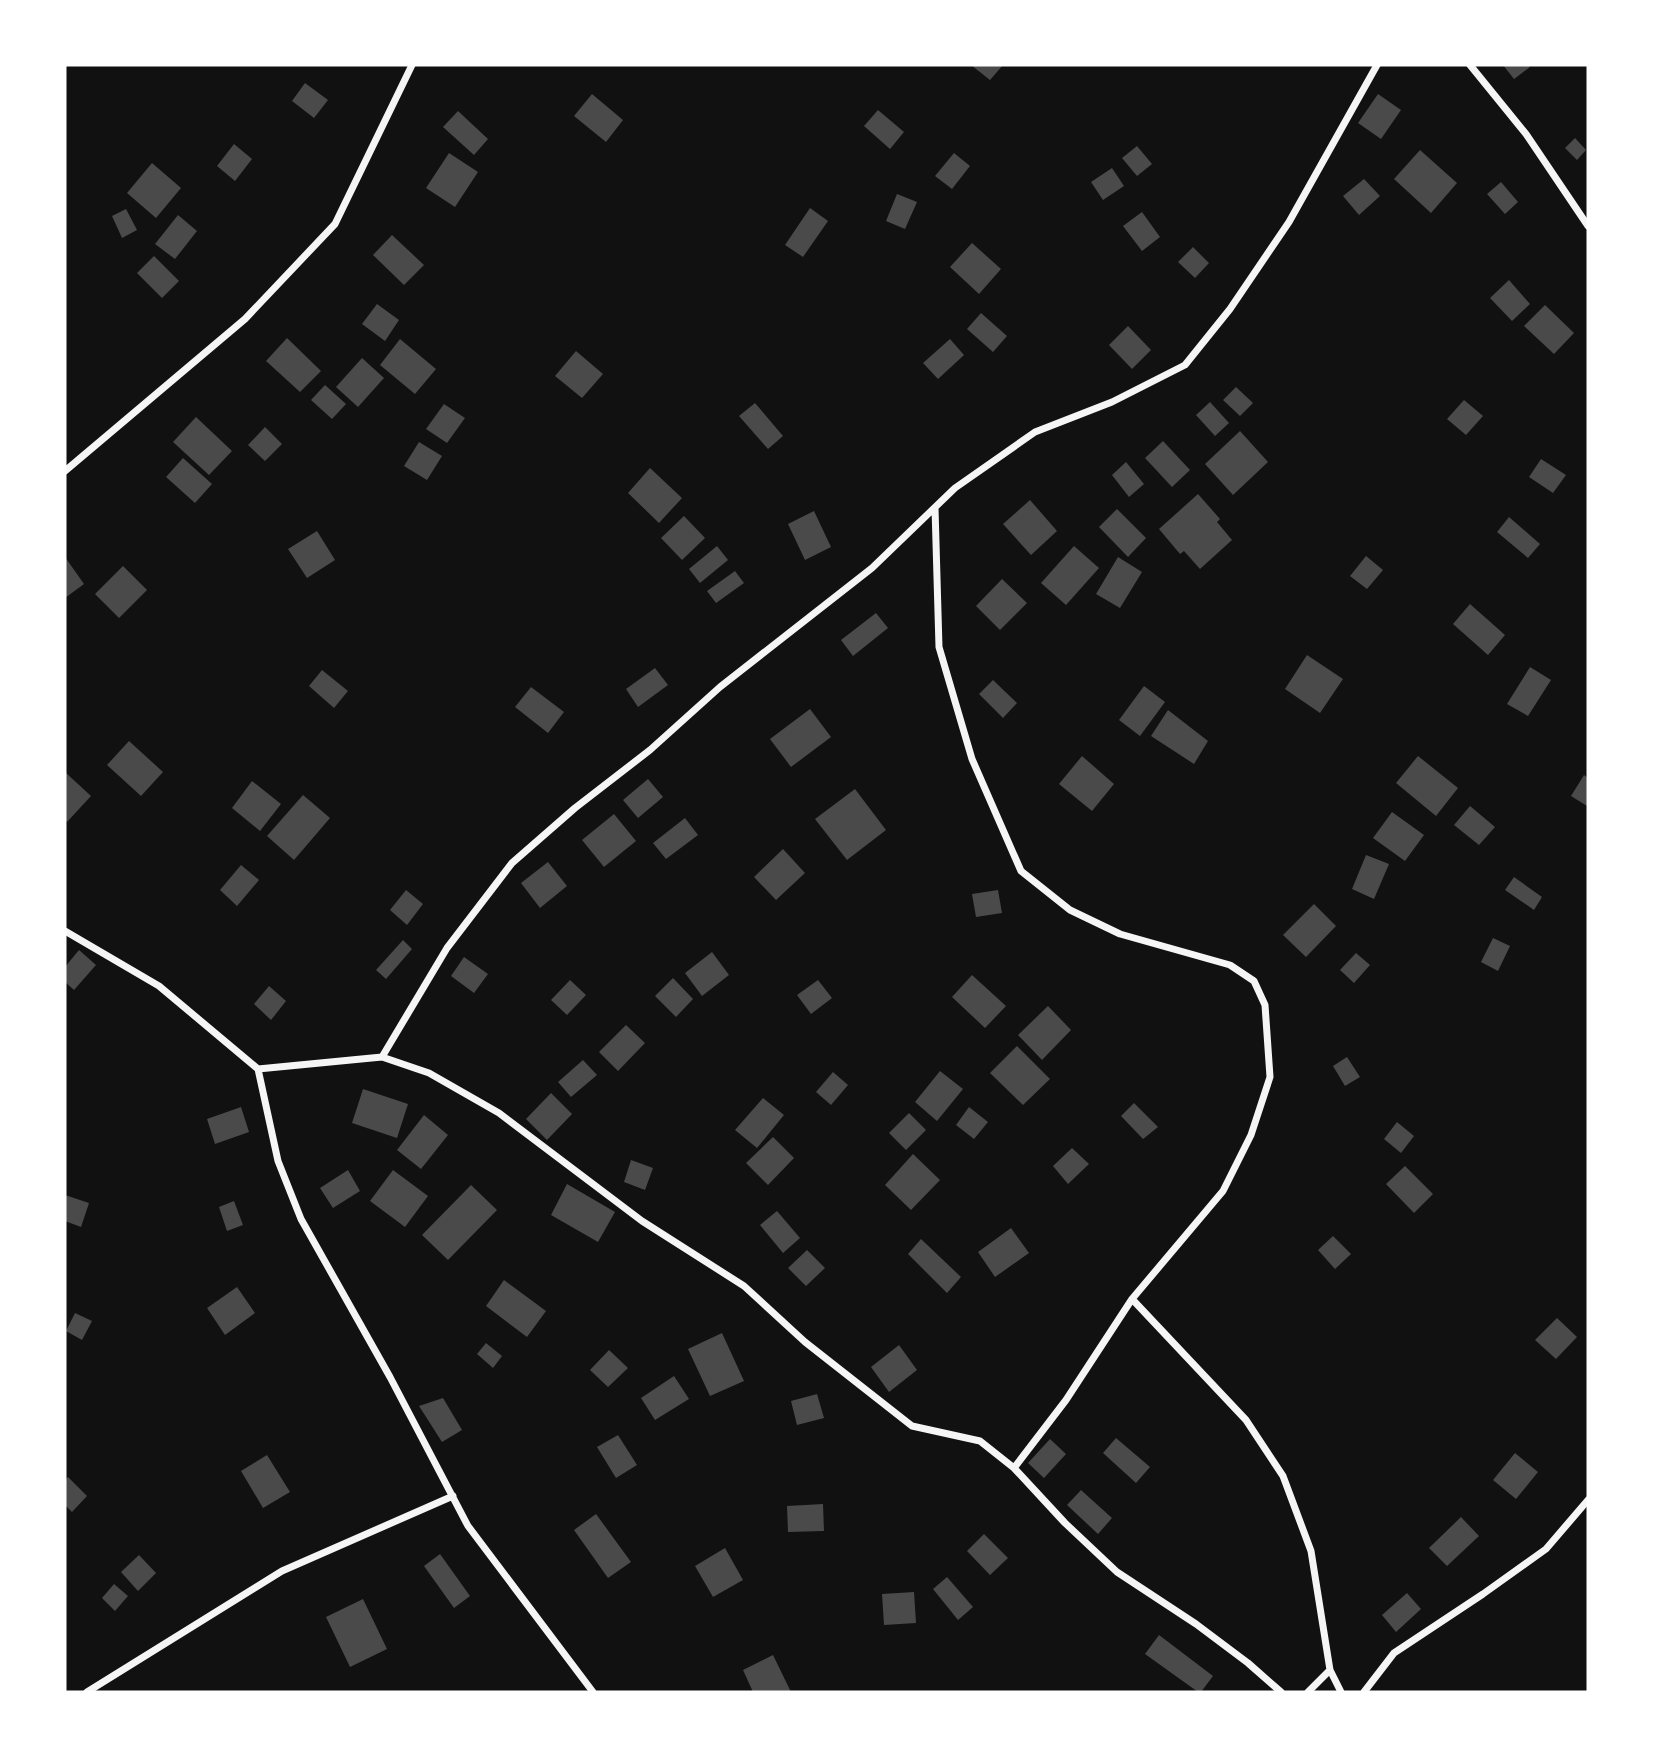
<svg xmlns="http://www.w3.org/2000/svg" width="1653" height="1757" viewBox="0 0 1653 1757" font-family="'Public Sans',sans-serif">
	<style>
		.building { fill: #4a4a4a }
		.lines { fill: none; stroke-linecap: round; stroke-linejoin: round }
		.minor { stroke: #f5f5f5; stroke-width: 7 }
	</style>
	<rect width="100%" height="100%" fill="#111"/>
	<!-- building -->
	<path class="building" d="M971,65H1003L990,80Z
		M1503,65H1528L1530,67L1514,79Z
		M305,83L328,100L314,118L292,101Z
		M592,94L623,120L606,142L574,116Z
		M1378,94L1401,110L1381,139L1358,123Z
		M878,110L904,132L890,149L864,126Z
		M458,111L488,139L474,155L443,127Z
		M1575,138L1586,150L1577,160L1565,148Z
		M234,144L252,159L235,181L217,166Z
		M1137,146L1152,164L1137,176L1122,158Z
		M1420,150L1457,183L1431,213L1394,179Z
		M449,153L478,172L455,207L426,188Z
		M954,153L970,166L952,189L935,176Z
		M152,163L181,188L156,218L127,193Z
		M1112,168L1124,186L1103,200L1091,182Z
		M1364,179L1380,196L1359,215L1343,196Z
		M1501,182L1518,202L1505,214L1487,194Z
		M897,194L917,202L905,229L886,221Z
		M810,208L828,221L803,257L785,245Z
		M126,209L137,230L122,238L112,216Z
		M1142,212L1160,237L1142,251L1123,226Z
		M178,215L197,231L175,259L155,244Z
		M392,235L424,265L404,285L373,255Z
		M972,243L1001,269L979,294L950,267Z
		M1193,247L1209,263L1195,278L1178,262Z
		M154,256L179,281L162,298L137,273Z
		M1509,280L1530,304L1512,321L1490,298Z
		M377,304L399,320L385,341L362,324Z
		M1545,305L1574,333L1554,354L1524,326Z
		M981,313L1007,336L993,352L967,329Z
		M1128,326L1151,350L1132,369L1109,345Z
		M287,338L321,371L300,392L266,361Z
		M400,339L436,369L415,394L380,365Z
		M950,339L964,355L938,379L923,363Z
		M576,351L603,374L582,398L555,376Z
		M362,358L384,378L358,407L336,387Z
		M325,385L346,404L332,419L311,400Z
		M1236,387L1253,403L1240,416L1223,400Z
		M1464,400L1483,416L1466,435L1447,419Z
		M1210,402L1229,423L1215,436L1196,415Z
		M755,403L783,436L768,449L739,416Z
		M444,404L465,418L447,443L426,429Z
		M196,417L232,451L209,475L173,442Z
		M265,427L282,444L265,461L248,445Z
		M1240,431L1268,462L1233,495L1205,464Z
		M1163,441L1190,470L1172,487L1145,458Z
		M419,442L442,456L427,480L404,466Z
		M183,458L212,484L195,503L166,477Z
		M1541,459L1566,475L1553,493L1529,477Z
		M1126,462L1144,484L1129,497L1112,475Z
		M650,468L682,498L659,523L628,493Z
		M1198,494L1220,519L1217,522L1232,540L1200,569L1184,551L1180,554L1159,529Z
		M1030,500L1057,531L1031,555L1003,524Z
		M1117,509L1146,538L1128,557L1099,527Z
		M814,511L831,547L805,560L788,524Z
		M684,516L705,538L682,560L661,538Z
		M1509,517L1540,544L1528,558L1497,532Z
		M317,531L335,560L307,578L288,549Z
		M717,546L728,560L700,583L689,569Z
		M1074,546L1099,568L1066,605L1041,583Z
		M1366,556L1383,570L1367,589L1350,576Z
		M65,557L84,584L65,598Z
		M1118,557L1142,572L1120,608L1096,594Z
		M123,566L147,590L119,618L95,594Z
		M735,571L744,583L716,603L707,591Z
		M1002,579L1027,603L1000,630L976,606Z
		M1470,604L1505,635L1488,655L1453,624Z
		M876,613L888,628L853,656L841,640Z
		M1307,655L1343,679L1320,713L1285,689Z
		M1530,667L1551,680L1528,716L1507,704Z
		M655,668L668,685L638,707L626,689Z
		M322,670L348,691L334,708L309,686Z
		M993,680L1017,703L1003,718L979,694Z
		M1144,686L1165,702L1140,736L1119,720Z
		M531,687L564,712L548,733L515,707Z
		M810,709L831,737L791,767L770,739Z
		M1168,710L1208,741L1194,764L1151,736Z
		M129,741L163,772L141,796L107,765Z
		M1082,756L1114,784L1092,811L1059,784Z
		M1418,756L1458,788L1436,816L1396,783Z
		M65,772L91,796L67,822L65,819Z
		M1584,775L1588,778L1587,806L1571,796Z
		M648,779L663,797L638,818L623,800Z
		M252,781L281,804L260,831L232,808Z
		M855,789L886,830L847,860L815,819Z
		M303,795L330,818L294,860L267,836Z
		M1470,806L1495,827L1479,845L1454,825Z
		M1392,812L1424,835L1405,861L1373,838Z
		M614,814L636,841L604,867L582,840Z
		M685,818L698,835L666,859L653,843Z
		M783,849L805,873L776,900L754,877Z
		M1366,855L1389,864L1374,899L1352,889Z
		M548,862L567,886L540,908L521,883Z
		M241,865L259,880L237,906L220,890Z
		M1514,877L1542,897L1534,910L1505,890Z
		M406,890L423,904L407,925L390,910Z
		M998,890L1002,913L976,917L972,894Z
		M1314,904L1336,926L1306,957L1283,935Z
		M1493,938L1510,946L1498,971L1481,962Z
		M403,940L412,949L386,979L376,970Z
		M79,950L96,965L74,990L65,982V967Z
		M712,952L729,975L702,996L685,973Z
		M1356,953L1370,965L1354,983L1340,970Z
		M464,957L488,974L474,993L451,976Z
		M972,975L1006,1006L985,1028L952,997Z
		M673,978L693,999L676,1017L655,996Z
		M570,980L586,995L567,1015L551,1000Z
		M818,980L832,998L811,1014L797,995Z
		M269,986L286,1001L271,1020L254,1004Z
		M1048,1006L1071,1030L1042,1060L1018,1035Z
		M626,1025L645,1043L618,1071L599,1052Z
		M1017,1046L1050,1079L1023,1105L990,1073Z
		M1347,1057L1360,1077L1345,1086L1333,1066Z
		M583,1060L597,1075L571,1097L558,1082Z
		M940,1071L963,1089L937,1121L915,1102Z
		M833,1072L848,1085L831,1105L816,1092Z
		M363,1089L408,1104L397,1138L352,1123Z
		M551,1093L572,1114L547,1140L526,1119Z
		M763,1098L784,1115L757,1148L735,1130Z
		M1134,1103L1158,1127L1143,1139L1121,1116Z
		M241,1107L249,1132L215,1144L207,1119Z
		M969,1107L988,1122L974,1139L956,1125Z
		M909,1113L926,1130L906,1150L889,1133Z
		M424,1115L448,1135L421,1169L397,1150Z
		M1397,1122L1414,1136L1401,1153L1384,1139Z
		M773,1137L794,1158L768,1185L746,1163Z
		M1072,1148L1089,1164L1068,1184L1053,1166Z
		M913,1154L940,1180L911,1210L885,1185Z
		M631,1160L653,1168L645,1190L624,1182Z
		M1405,1166L1433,1194L1414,1213L1386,1184Z
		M348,1170L360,1191L333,1208L320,1188Z
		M393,1170L428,1196L405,1227L370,1201Z
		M567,1184L615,1212L598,1242L551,1215Z
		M471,1185L497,1210L448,1260L422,1235Z
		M65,1195L89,1203L81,1227L65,1221Z
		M234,1201L243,1225L227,1231L219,1207Z
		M777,1211L800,1238L783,1253L760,1225Z
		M1011,1228L1029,1253L995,1277L978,1252Z
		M1333,1236L1351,1254L1335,1269L1318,1250Z
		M921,1239L961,1277L947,1293L908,1254Z
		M807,1250L825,1268L806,1286L788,1268Z
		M504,1280L546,1311L527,1337L486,1306Z
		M237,1287L255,1313L225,1335L207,1308Z
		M75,1313L92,1321L82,1340L66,1331Z
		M1557,1318L1577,1337L1556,1359L1535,1340Z
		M722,1333L744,1381L710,1396L688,1349Z
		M486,1343L502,1356L493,1368L477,1354Z
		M899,1345L917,1370L889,1392L871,1367Z
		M609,1350L628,1368L608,1387L590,1370Z
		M674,1376L689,1399L655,1420L641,1398Z
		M817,1394L824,1418L797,1425L791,1401Z
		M443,1398L462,1430L442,1442L419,1406Z
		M618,1435L637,1465L616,1478L597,1447Z
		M1116,1438L1150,1467L1136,1483L1103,1453Z
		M1050,1439L1066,1454L1044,1478L1028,1463Z
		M1515,1453L1538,1472L1516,1499L1493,1480Z
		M267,1455L290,1492L263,1508L241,1471Z
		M68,1477L87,1496L72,1512L65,1505V1480Z
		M1081,1490L1112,1518L1098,1534L1067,1505Z
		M823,1504L824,1531L788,1532L787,1506Z
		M596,1514L631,1562L608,1578L574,1530Z
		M1461,1517L1479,1536L1447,1566L1429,1548Z
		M984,1534L1008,1558L990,1575L967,1551Z
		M725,1548L743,1580L713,1597L695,1566Z
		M440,1554L470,1596L454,1608L424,1566Z
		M139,1555L156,1573L138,1591L121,1572Z
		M947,1577L973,1607L958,1620L933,1589Z
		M114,1584L128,1596L115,1611L102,1598Z
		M914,1592L916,1623L884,1625L882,1594Z
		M1407,1593L1421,1609L1396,1632L1382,1615Z
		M363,1599L387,1649L350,1667L326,1617Z
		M1159,1635L1213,1676L1201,1692H1198L1145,1654Z
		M773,1655L791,1692H753L743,1670Z"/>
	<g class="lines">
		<!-- minor -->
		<path class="minor" d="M1470,65L1526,134L1588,226
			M65,471L245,319L335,224L412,65
			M935,508L939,647L972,759L1021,871L1070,910L1120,934L1230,965L1254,981L1265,1005L1270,1077L1251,1135L1223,1191L1132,1299L1246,1420L1283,1476L1311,1551L1330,1670L1341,1692
			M65,931L159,986L258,1069L278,1161L301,1219L390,1377L468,1526L593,1692
			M382,1057L429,1073L499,1113L642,1221L744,1286L805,1342L912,1426L980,1441L1014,1468L1065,1523L1117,1572L1196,1624L1248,1663L1281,1692
			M258,1069L382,1057L447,948L512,863L575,808L650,750L720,687L872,568L955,488L1035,432L1112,402L1185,365L1230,309L1289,222L1377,65
			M1014,1468L1066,1400L1132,1299
			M87,1692L282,1571L453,1496
			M1308,1692L1330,1670
			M1364,1692L1394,1653L1483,1594L1546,1549L1588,1500"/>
	</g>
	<!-- border -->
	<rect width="1653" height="1757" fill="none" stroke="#ffffff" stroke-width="133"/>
</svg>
